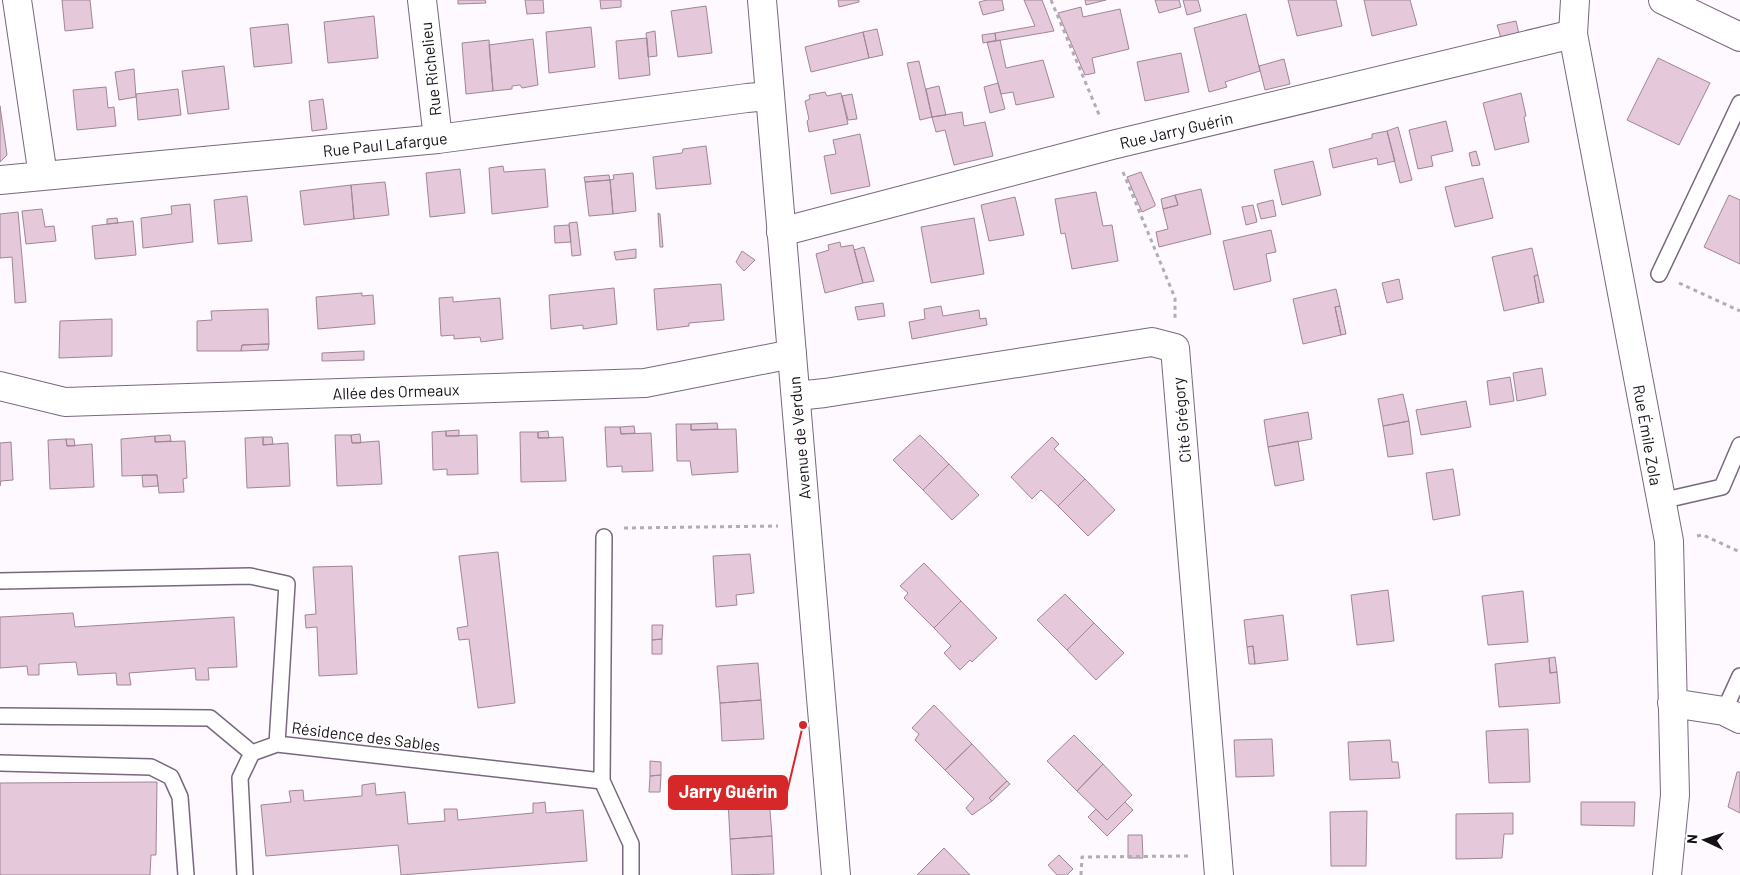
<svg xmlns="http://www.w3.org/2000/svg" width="1740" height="875" viewBox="0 0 1740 875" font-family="Barlow,sans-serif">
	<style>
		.building { fill: #e5c9db; stroke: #a08697 }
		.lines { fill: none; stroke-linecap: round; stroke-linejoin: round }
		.service-casing { stroke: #78687e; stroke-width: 18 }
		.minor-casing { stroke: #78687e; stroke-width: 30 }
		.tertiary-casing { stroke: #78687e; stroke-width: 30 }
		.path { stroke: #b2adb4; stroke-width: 3; stroke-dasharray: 4 4; stroke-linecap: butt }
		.service { stroke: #fff; stroke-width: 15 }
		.minor { stroke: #fff; stroke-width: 28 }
		.tertiary { stroke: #fff; stroke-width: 28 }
		.labels { text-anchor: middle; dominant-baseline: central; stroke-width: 4; stroke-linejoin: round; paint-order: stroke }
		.street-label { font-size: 16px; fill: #171019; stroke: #fff }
		.leader { fill: none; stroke: #d62828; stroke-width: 2 }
		.callout-dot { fill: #d62828; stroke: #fff; stroke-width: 2 }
		.callout { fill: #d62828; stroke: #d62828; stroke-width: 2 }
		.callout-label { font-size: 18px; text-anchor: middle; font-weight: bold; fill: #fff }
	</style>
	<rect width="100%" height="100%" fill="#fdf9fe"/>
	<!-- building -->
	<path class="building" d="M62,0H90L93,28L65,31Z
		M458,0H485L486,3L458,4Z
		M525,0H543L544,13L527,14Z
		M600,0H621V7L601,9Z
		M838,0H859V2L839,7Z
		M987,0H1002L1004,10L983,15L979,2Z
		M1024,0H1042L1054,31L996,41L995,33L1035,26Z
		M1085,0H1106L1086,5Z
		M1155,0H1179L1181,7L1159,13Z
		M1183,0H1198L1201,11L1187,15Z
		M1288,0H1336L1342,26L1297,36Z
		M1364,0H1410L1417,25L1372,36Z
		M706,6L712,53L678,57L671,11Z
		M1081,7L1083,17L1120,9L1129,49L1092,58L1095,73L1085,75L1058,13Z
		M1246,14L1260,71L1225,82L1227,87L1209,92L1194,28Z
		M374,16L378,58L328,63L324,22Z
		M1516,21L1519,34L1501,38L1497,25Z
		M288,24L292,63L254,67L250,28Z
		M591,27L595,67L549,73L546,32Z
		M877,29L883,55L869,58L863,32Z
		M655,31L657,56L648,57L646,33Z
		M863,32L869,58L811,72L805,47Z
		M995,33L996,41L983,43L982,35Z
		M647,38L650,75L619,79L616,41Z
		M533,39L538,85L522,88L520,85L512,86V89L493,91L489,45Z
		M489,40L493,91L466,94L462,43Z
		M1000,40L1006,68L1043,60L1054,97L1016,105L1013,92L1001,94L987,42Z
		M1181,53L1189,92L1145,101L1137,62Z
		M1658,58L1710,83L1679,145L1627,120Z
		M1284,59L1290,84L1265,90L1259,66Z
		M919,61L932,117L920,120L907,63Z
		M224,66L229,109L188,114L182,71Z
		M134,69L136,97L119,100L115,72Z
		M998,83L1005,109L990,113L984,87Z
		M939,86L946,115L932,117L926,89Z
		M106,87L108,108L114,107L116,126L77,130L73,90Z
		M178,89L181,115L138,120L136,94Z
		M825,92L827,96L841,93L848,124L809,132L807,121L809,119L805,101L810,99L809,95Z
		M1521,93L1526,116L1524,117L1529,142L1495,150L1483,103Z
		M852,94L857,119L848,120L842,96Z
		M323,99L327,129L312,131L309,101Z
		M0,106L7,155L0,162Z
		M962,112L964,126L985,122L993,156L954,165L945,130L936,132L932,117Z
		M1446,121L1453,151L1431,156L1433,166L1418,169L1409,130Z
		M1398,127L1412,180L1400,183L1387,131Z
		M1387,131L1395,161L1378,165L1377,158L1333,168L1329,149L1372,138V134Z
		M860,134L870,186L831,194L824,156L836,154L833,140Z
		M706,146L711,184L656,189L653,157L682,153L683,149Z
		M1476,151L1480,165L1472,166L1469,153Z
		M1313,161L1321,195L1282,205L1274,170Z
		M503,166L504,172L545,169L548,207L492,214L489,168Z
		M460,169L465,213L430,217L426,173Z
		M1141,172L1155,204V206L1142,212L1127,177Z
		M633,173L636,211L613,214L610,180L614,179L613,175Z
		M609,175L610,180L585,182L584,177Z
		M1483,178L1493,218L1455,227L1445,187Z
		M610,180L613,214L589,216L585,182Z
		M385,182L389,215L354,219L351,185Z
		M351,185L354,219L304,225L300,191Z
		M1201,189L1211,234L1159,247L1156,232L1168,229L1163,209L1178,205L1175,195Z
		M1096,192L1103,226L1112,225L1118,261L1072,269L1065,233L1061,234L1055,199Z
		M1175,195L1178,205L1163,209L1161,199Z
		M1729,195L1740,200V264L1704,247Z
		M247,196L252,241L218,244L214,200Z
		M1015,197L1024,235L989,241L981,205Z
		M1273,200L1276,216L1261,219L1257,204Z
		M190,204L193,242L143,248L141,218L172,214L171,206Z
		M1253,205L1257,222L1246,225L1242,207Z
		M42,209L45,227L54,226L56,241L26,244L22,211Z
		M18,212L26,302L15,303L12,257L0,258V214Z
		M658,213L660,214L663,247H660Z
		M117,218L118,223L107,224V219Z
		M974,218L984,274L931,283L921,227Z
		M133,221L136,255L95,259L92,226Z
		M577,222L581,255L572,256L569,223Z
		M569,225L571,242L555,243L554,226Z
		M1271,230L1276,252L1266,254L1271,281L1234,290L1223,241Z
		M840,242L841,247L853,245L863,283L825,293L816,254L829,250L828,245Z
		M864,247L874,281L863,283L854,250Z
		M1532,248L1538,275L1534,276L1539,303L1504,311L1492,257Z
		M636,249V258L616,260L614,252Z
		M742,251L755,260L744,271L736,262Z
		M1538,275L1544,302L1539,303L1534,276Z
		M1399,279L1403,299L1387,303L1382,283Z
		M721,284L724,320L689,323V326L657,330L654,289Z
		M614,288L617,324L583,329V325L551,329L549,295Z
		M1336,289L1340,306L1335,307L1341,335L1303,344L1293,299Z
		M362,293V296L373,295L375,324L318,329L316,297Z
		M453,297V302L500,298L503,339L481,342L480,337L454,339V335L441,336L439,298Z
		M883,303L885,316L858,320L855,307Z
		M941,306L943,316L979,310L980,319L986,318L987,325L912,339L909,322L925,319L924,309Z
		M1340,306L1346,334L1341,335L1335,307Z
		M268,309L269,344L242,345L241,351H197V321L212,320L211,311Z
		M112,319V356L59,358L60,321Z
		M269,344L268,350L241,351L242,345Z
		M364,351V360L322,361V353Z
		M1542,368L1546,395L1517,401L1513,373Z
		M1510,377L1514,401L1490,405L1487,381Z
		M1403,394L1409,421L1383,426L1378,399Z
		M1466,401L1471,427L1421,435L1416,410Z
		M1308,412L1312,439L1268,447L1264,420Z
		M1409,421L1413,454L1388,457L1383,426Z
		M717,423L718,429L691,430V424Z
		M676,424H691V430L736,429L738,472L692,475L690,461H677Z
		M634,426L635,433L621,434L620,427Z
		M605,427H620L621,434L651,433L653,471L622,472V466L607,467Z
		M459,430V436H446V431Z
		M446,431V436L477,435L478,474L447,475V469L433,470L432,432Z
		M548,431L549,438H538V432Z
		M520,432H538V438L563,437L566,481L521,482Z
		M360,434L361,443H352L351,435Z
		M170,435L171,441L155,442V436Z
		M335,435H351L352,443L379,441L382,484L337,486Z
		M920,435L949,464L923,490L893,460Z
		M155,436V442L185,441L187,478L183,479L184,492L159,493L157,475L122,476L121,439Z
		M263,437V445L288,443L290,486L247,488L245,438Z
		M263,437H272L273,444L263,445Z
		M1052,437L1059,444L1054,449L1085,479L1058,506L1041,490L1032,499L1011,477Z
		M66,439H74L75,446H67Z
		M66,439L67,446L92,444L94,487L50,489L48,440Z
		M1298,441L1304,480L1275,486L1268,447Z
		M11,442L13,480L1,481L0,486V443Z
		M949,464L979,495L952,520L923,490Z
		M1453,469L1460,515L1433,520L1426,473Z
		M142,475H157L158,486L143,487Z
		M1085,479L1115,510L1088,536L1058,506Z
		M498,552L515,703L478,708L469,639L459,640L457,628L468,626L459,556Z
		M750,554L754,593L736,595L737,605L716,607L713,556Z
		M924,563L961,601L934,628L904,598L908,593L900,586Z
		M352,566L357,674L319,676L317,627L306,628L305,615L316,614L313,567Z
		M1388,590L1394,641L1357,645L1351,595Z
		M1523,591L1528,642L1488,645L1482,596Z
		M1065,594L1094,623L1067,650L1037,620Z
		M961,601L997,638L972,662L970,660L960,670L944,653L951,646L934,628Z
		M73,613L75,627L234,617L237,667L208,668L209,680H196L195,668L129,673L131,685H117L116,673L78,675L76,662L39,664V675H28L27,666L0,668V617Z
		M1283,615L1288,660L1255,664L1253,646L1247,647L1244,620Z
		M1094,623L1124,653L1096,680L1067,650Z
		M652,625H663L662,639L652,640Z
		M662,639V654H652V640Z
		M1253,646L1255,664H1249L1247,647Z
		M1555,657L1557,672L1550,673L1549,658Z
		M1549,658L1550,673L1557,672L1560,703L1499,707L1495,664Z
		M758,663L761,700L720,703L717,666Z
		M761,700L764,739L722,741L720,703Z
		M934,705L972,744L945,770L915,740L919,734L912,728Z
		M1528,729L1530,782L1489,783L1486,731Z
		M1074,735L1103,764L1077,791L1047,761Z
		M1272,739L1274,776L1236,777L1234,740Z
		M1390,740L1392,762H1398L1400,778L1350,780L1348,742Z
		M972,744L1007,781L989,798L992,801L972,815L966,808L974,799L945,770Z
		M650,761L661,762V775L650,776Z
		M1103,764L1132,795L1107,820L1077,791Z
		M1737,772H1740V813L1728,807Z
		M661,775L660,792H649L650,776Z
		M1007,781L1010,784L992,801L989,798Z
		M157,782L156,855H151L150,875H0V783Z
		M375,783L376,795L405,792L408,824L445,821L444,809H457L458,820L533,813V803H538L545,802L546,813L583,810L587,861L401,875L398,845L266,856L261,805L291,802L289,791L303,790L304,801L362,796V785Z
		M769,798L772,836L730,839L728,800Z
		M1125,802L1133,810L1107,836L1088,817L1096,809L1107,820Z
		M1581,802H1635L1634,826L1581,825Z
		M1367,811L1366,866H1331L1330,812Z
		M1513,813V834H1504L1502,858L1456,859V814Z
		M1128,835H1142L1143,858H1128Z
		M772,836L774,874L732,875L730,839Z
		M944,848L970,875H917Z
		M1059,855L1073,869L1067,875H1057L1048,865Z"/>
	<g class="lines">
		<!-- service casing -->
		<g class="service-casing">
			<path id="service" d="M1659,274L1740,103
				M1661,501L1722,487L1740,445
				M604,537L602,781L631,844V875
				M0,581L250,576L287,584L277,744
				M1724,711L1740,676
				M0,716L210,718L252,753
				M0,763L151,767L171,777L180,797L186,875
				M245,875L240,778L252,753L277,744L602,781"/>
		</g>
		<!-- minor casing -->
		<g class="minor-casing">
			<path id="minor" d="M17,0L43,176
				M422,0L438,139
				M1575,0L1573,34L1669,541L1675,795L1667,875
				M1663,0L1740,37
				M0,180L438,139L747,98L770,96
				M781,232L1112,145L1573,34
				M0,386L65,402L645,383L792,354
				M796,396L825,393L1152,342L1175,348L1219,875
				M1672,703L1724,711L1740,719"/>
		</g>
		<!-- tertiary casing -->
		<g class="tertiary-casing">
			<path id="tertiary" d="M762,0L836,875"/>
		</g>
		<!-- path -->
		<path class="path" d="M1051,0L1100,117
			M1123,172L1175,298V318
			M1679,283L1740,311
			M624,528L778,526
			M1697,536L1703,535L1740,552
			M1081,875L1082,857L1189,856"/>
		<!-- service -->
		<use href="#service" class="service"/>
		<!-- minor -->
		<use href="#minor" class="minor"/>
		<!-- tertiary -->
		<use href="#tertiary" class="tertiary"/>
	</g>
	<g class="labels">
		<!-- street labels -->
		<g class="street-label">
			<text transform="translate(430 69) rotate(-96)">Rue Richelieu</text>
			<text transform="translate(1176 130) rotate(-13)">Rue Jarry Guérin</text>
			<text transform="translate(385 144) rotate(-6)">Rue Paul Lafargue</text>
			<text transform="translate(396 391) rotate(-2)">Allée des Ormeaux</text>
			<text transform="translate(1181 420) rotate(-95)">Cité Grégory</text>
			<text transform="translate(1648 435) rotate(80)">Rue Émile Zola</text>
			<text transform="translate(799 438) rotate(-95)">Avenue de Verdun</text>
			<text transform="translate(366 736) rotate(7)">Résidence des Sables</text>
		</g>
	</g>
	<!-- callouts -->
	<path class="leader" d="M803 725L787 792"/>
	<circle class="callout-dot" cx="803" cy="725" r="5"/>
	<rect class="callout" x="669" y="776" width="118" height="33" rx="5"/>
	<g class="callout-label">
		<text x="728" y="798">Jarry Guérin</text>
	</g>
	<!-- north arrow -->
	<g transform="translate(1705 840) rotate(274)" stroke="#ffffff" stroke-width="4" paint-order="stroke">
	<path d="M0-4L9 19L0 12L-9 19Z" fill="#171019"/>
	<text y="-8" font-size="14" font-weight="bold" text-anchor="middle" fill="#171019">N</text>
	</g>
</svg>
